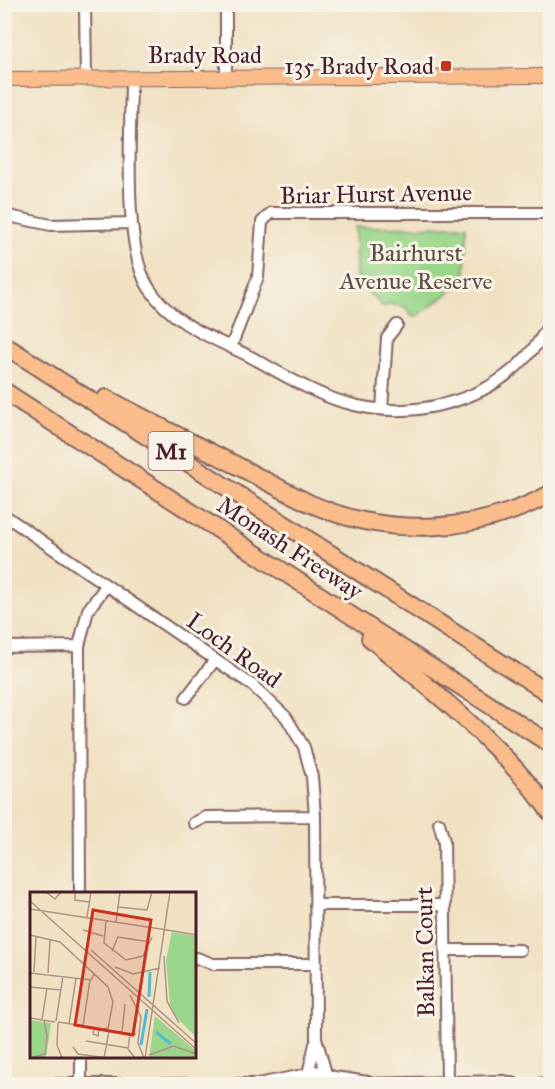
<svg xmlns="http://www.w3.org/2000/svg" width="555" height="1089" viewBox="0 0 555 1089" font-family="'IM FELL Great Primer',serif">
	<style>
		.green { fill: #99d68a; stroke: #727a5a; stroke-width: 1.5 }
		.lines { fill: none; stroke-linecap: round; stroke-linejoin: round }
		.minor-casing { stroke: #846360; stroke-width: 14 }
		.major-casing { stroke: #846360; stroke-width: 16 }
		.highway-casing { stroke: #846360; stroke-width: 20 }
		.minor { stroke: #fff; stroke-width: 10 }
		.major { stroke: #f9bc8a; stroke-width: 14 }
		.highway { stroke: #f9bc8a; stroke-width: 16 }
		.poi-dot { fill: #c8321e; stroke: #f7f3e8; stroke-width: 2 }
		.labels { text-anchor: middle; dominant-baseline: central; stroke-width: 6; stroke-linejoin: round; paint-order: stroke }
		.shield { fill: #f7f3e8; stroke: #7e5f64; stroke-width: 1.5 }
		.shield-label { font-size: 22px; font-weight: bold; fill: #4a1f2b }
		.street-label { font-size: 24px; fill: #4a1f2b; stroke: #f7f3e8 }
		.poi-label { font-size: 24px; fill: #4a1f2b; stroke: #f7f3e8; text-anchor: end }
		.park-label { font-size: 24px; fill: #5e4d43; stroke: #f7f3e8 }
		.inset-river { fill: none; stroke: #54bad3; stroke-width: 3 }
		.inset-road { fill: none; stroke: #ae9386; stroke-width: 1.5 }
		.view { fill: #c8321e; fill-opacity: 0.15; stroke: #c8321e; stroke-width: 3 }
		.inset-edge { fill: none; stroke: #4a1f2b; stroke-width: 3 }
	</style>
	<rect width="100%" height="100%" fill="#f7f3e8"/>
	<filter id="ink" filterUnits="userSpaceOnUse"><feTurbulence type="fractalNoise" baseFrequency=".0167" numOctaves="2"/><feDisplacementMap in="SourceGraphic" scale="12" xChannelSelector="R" yChannelSelector="G"/><feConvolveMatrix kernelMatrix="1 2 1 2 8 2 1 2 1" color-interpolation-filters="sRGB"/></filter>
	<filter id="wash" filterUnits="userSpaceOnUse"><feTurbulence type="fractalNoise" baseFrequency=".008" numOctaves="4" result="noise"/><feDisplacementMap in="SourceGraphic" scale="24" xChannelSelector="R" yChannelSelector="G"/><feGaussianBlur stdDeviation="1.35" result="paint"/><feColorMatrix in="noise" values="0 0 0 0 0 0 0 0 0 0 0 0 0 0 0 0 0 1.4 0 .05"/><feComposite in="paint" operator="in"/></filter>
	<g filter="url(#wash)">
		<rect width="100%" height="100%" fill="#f0e1c3"/>
		<!-- green -->
		<path class="green" d="M466,226L465,281L414,318L406,307L390,304L383,307L356,279L355,227Z"/>
	</g>
	<g filter="url(#ink)">
		<g class="lines">
			<!-- minor casing -->
			<g class="minor-casing">
				<path id="minor" d="M85,4L86,79
					M226,4V77
					M131,78C131,130 122,248 149,288C172,324 213,338 249,356C279,372 310,392 343,402C408,422 489,404 533,349C540,341 545,331 550,323
					M4,215L51,225L132,223
					M231,347L258,277L262,222L271,213H550
					M382,409L387,338L397,325
					M4,515L252,685L286,717L304,747L312,777L315,816L316,1038L329,1084
					M79,646L80,894
					M4,647L79,646L88,610L106,586
					M186,698L215,660
					M194,823L206,817L315,816
					M439,823L444,841L447,1082
					M315,905H444
					M446,950H520
					M197,958L213,964H315
					M81,1058V1084
					M263,1083L308,1074L315,1044
					M4,1084H269
					M305,1084L308,1074L315,1071L334,1077L368,1082
					M361,1084L504,1081L515,1084
					M540,1084L550,1081"/>
			</g>
			<!-- major casing -->
			<g class="major-casing">
				<path id="major" d="M4,79L550,76"/>
			</g>
			<!-- highway casing -->
			<g class="highway-casing">
				<path id="highway" d="M4,345L550,694
					M4,391L550,744
					M106,398C149,421 192,443 236,465C260,478 284,491 309,503C387,538 476,534 550,494
					M370,638C434,692 502,744 550,812"/>
			</g>
			<!-- minor -->
			<use href="#minor" class="minor"/>
			<!-- major -->
			<use href="#major" class="major"/>
			<!-- highway -->
			<use href="#highway" class="highway"/>
		</g>
	</g>
	<!-- markers -->
	<rect class="poi-dot" x="440" y="60" width="12" height="12" rx="3"/>
	<g class="labels">
		<!-- shield labels -->
		<rect class="shield" x="148.5" y="432" width="45" height="38" rx="4.5"/>
		<g class="shield-label">
			<text x="171" y="451">M1</text>
		</g>
		<!-- street labels -->
		<g class="street-label">
			<text x="205" y="55">Brady Road</text>
			<text transform="translate(376 194) rotate(-1)">Briar Hurst Avenue</text>
			<text transform="translate(290 548) rotate(33)">Monash Freeway</text>
			<text transform="translate(234 650) rotate(36)">Loch Road</text>
			<text transform="translate(425 952) rotate(-91)">Balkan Court</text>
		</g>
		<!-- poi labels -->
		<g class="poi-label">
			<text x="434" y="66">135 Brady Road</text>
		</g>
		<!-- park labels -->
		<g class="park-label">
			<text x="416" y="253">Bairhurst<tspan x="416" dy="28">Avenue Reserve</tspan></text>
		</g>
	</g>
	<!-- overview -->
	<g transform="translate(30 892)">
		<rect width="166" height="166" fill="#f0e1c3"/>
		<path d="M142,40L166,44V145L146,125L140,112L136,68ZM125,124L166,159V166H119ZM0,128L21,131L16,166H0Z" fill="#99d68a"/>
		<path class="inset-river" d="M119,105L120,80M126,140L141,152M111,153L117,117"/>
		<path class="inset-road" d="M16,0L25,7L31,0M45,0V8L59,10M0,9L167,158M88,15L117,18L122,0M0,17L137,38M57,25L61,0M76,29L74,51L96,68L113,64L122,45M86,30L90,0M53,38L73,44M137,38L167,43M0,43L30,50L78,95L83,110L78,136L72,137M61,58L167,152M82,59L88,45L120,50M134,64L137,109L149,131M85,75L103,82L130,76M4,80L6,45M0,81L61,88L64,82M18,81L20,48M0,95L31,98M100,103L111,125L108,151L114,166M0,126L25,130M12,128L17,96M26,129L33,84M28,130L74,137M28,131L27,153L32,166M39,132L46,86M53,134L60,88M64,136L63,142L68,144L69,136M92,140L95,112M100,142L98,157L105,166M56,149L98,156M43,155L48,162L77,166M119,163L143,154L167,162M0,166L15,162L17,144L14,128M74,166L79,139L106,142M115,166L140,0"/>
		<path class="view" d="M63,18L121,28L103,143L45,133Z"/>
		<rect width="166" height="166" class="inset-edge"/>
	</g>
	<!-- margin -->
	<rect width="555" height="1089" fill="none" stroke="#f7f3e8" stroke-width="24"/>
</svg>
